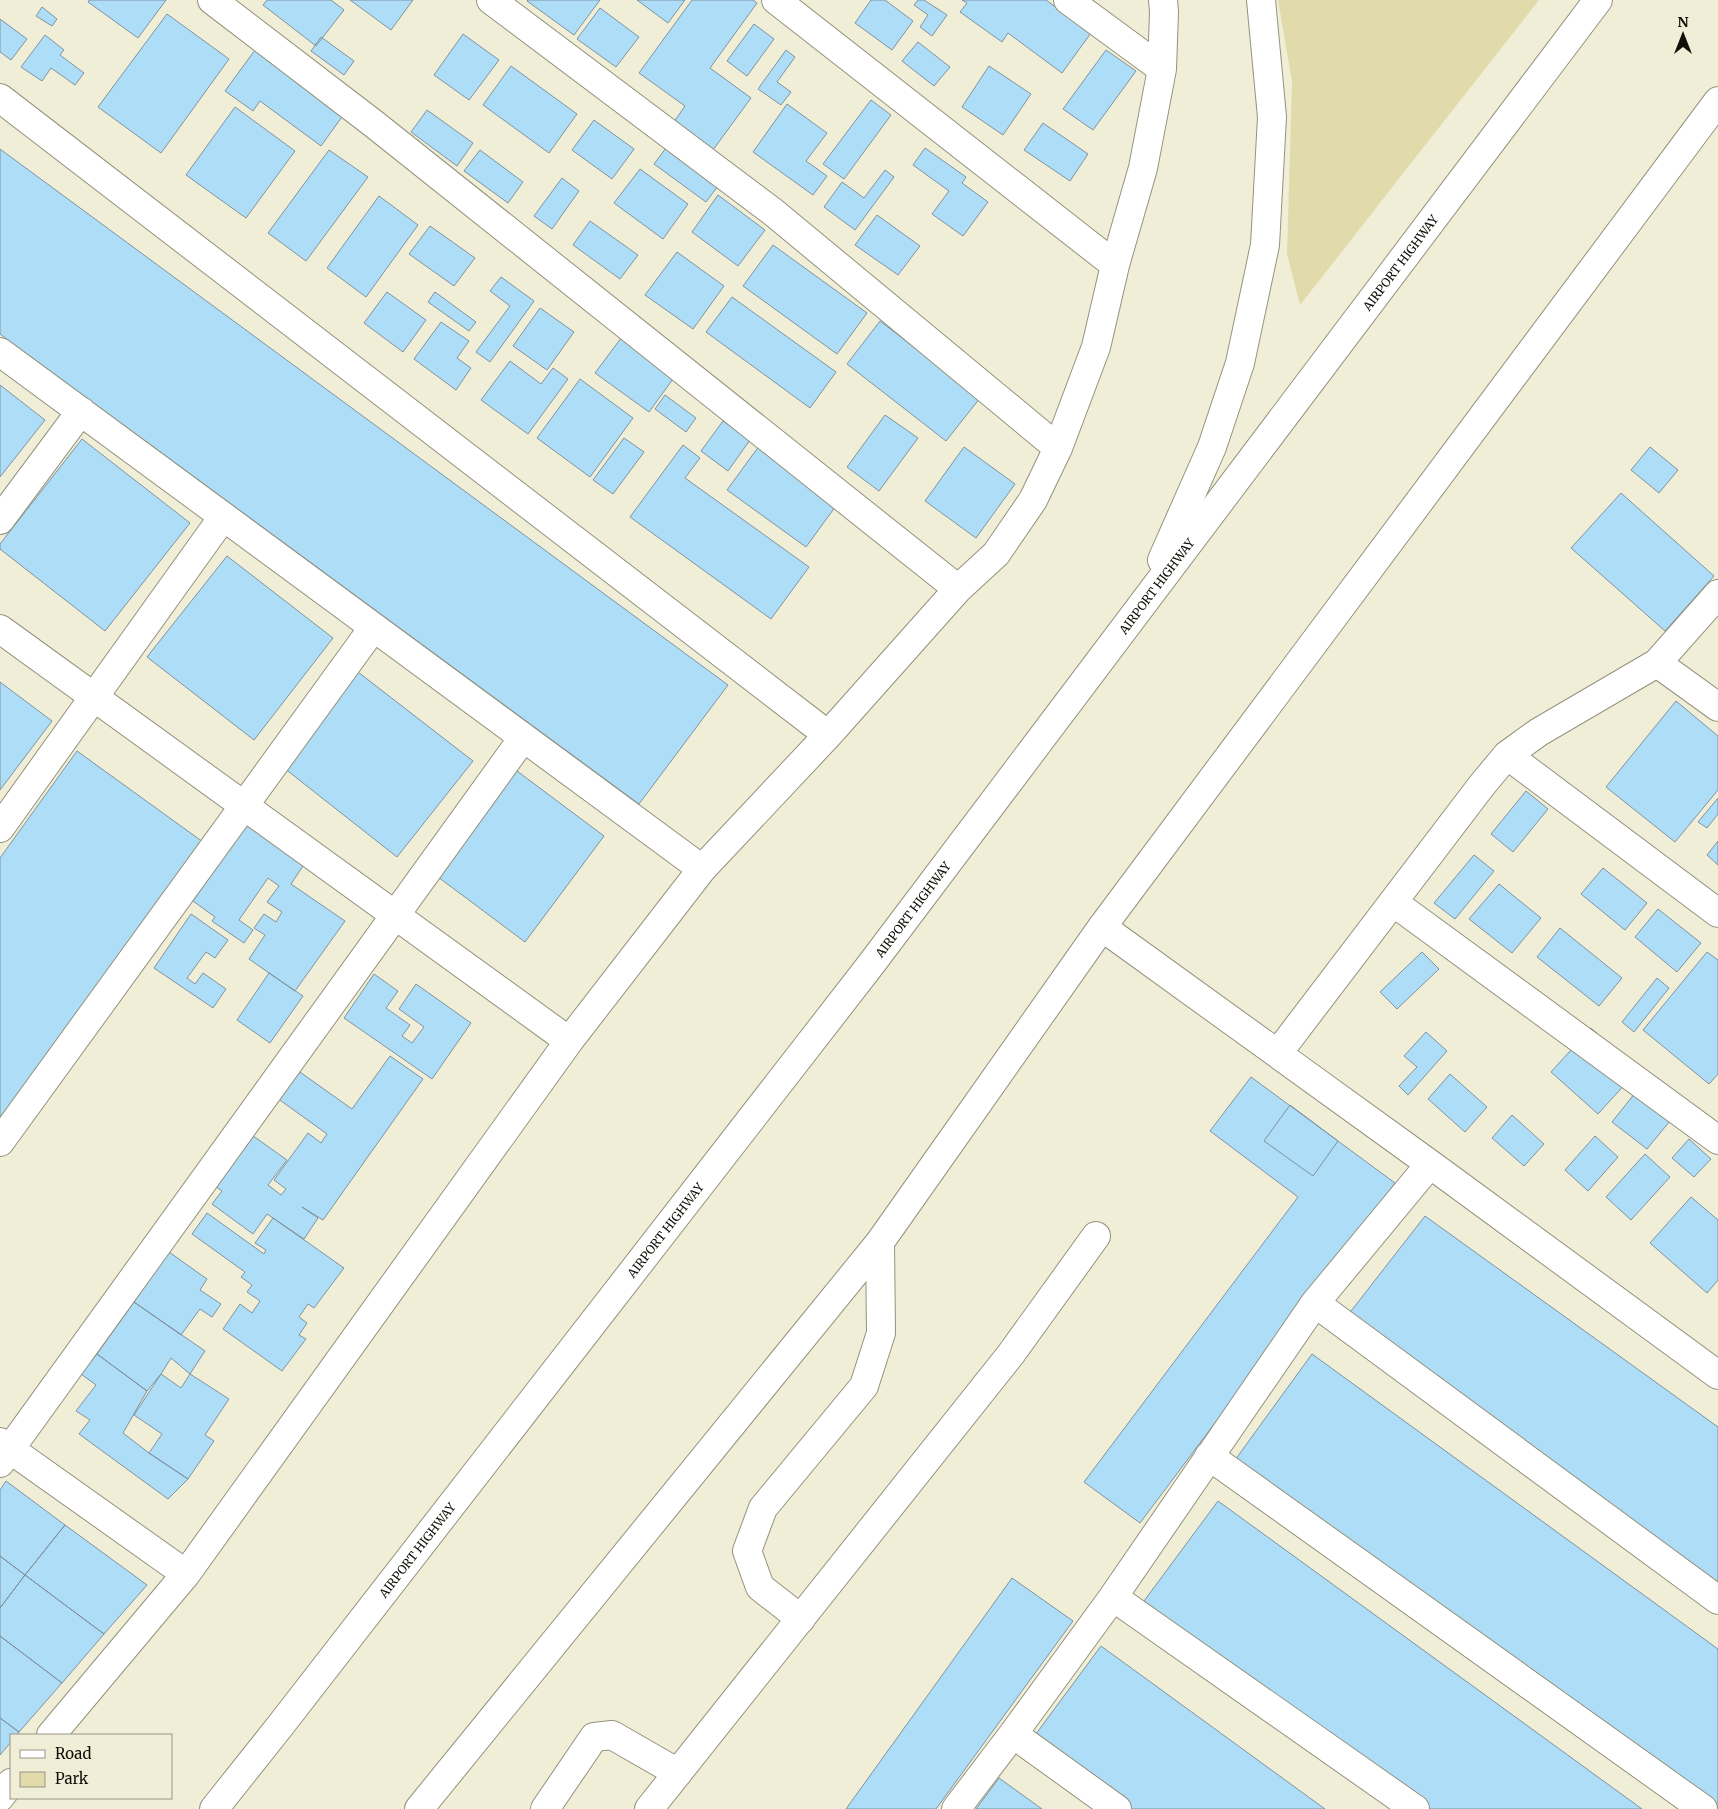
<svg xmlns="http://www.w3.org/2000/svg" width="1718" height="1809" viewBox="0 0 1718 1809" font-family="Merriweather,serif">
	<style>
		.green { fill: #e1dbac }
		.building { fill: #aeddf8; stroke: #7f939f }
		.lines { fill: none; stroke-linecap: round; stroke-linejoin: round }
		.minor-casing { stroke: #94927d; stroke-width: 30 }
		.highway-casing { stroke: #94927d; stroke-width: 30 }
		.minor { stroke: #fff; stroke-width: 28 }
		.highway { stroke: #fff; stroke-width: 28 }
		.labels { text-anchor: middle; dominant-baseline: central; stroke-width: 5; stroke-linejoin: round; paint-order: stroke }
		.street-label { font-size: 12px; fill: #100f08; stroke: #f1eed8 }
	</style>
	<rect width="100%" height="100%" fill="#f1eed8"/>
	<!-- green -->
	<path class="green" d="M1278,0H1539L1300,305L1287,254L1292,82Z"/>
	<!-- building -->
	<path class="building" d="M89,0H166L138,38L88,2Z
		M267,0H331L344,10L316,46L263,5Z
		M350,0H413L391,30Z
		M528,0H600L574,35L527,1Z
		M637,0H685L668,23Z
		M692,0H753L757,3L710,68L751,98L710,154L671,126L685,106L639,73Z
		M871,0H885L913,21L892,50L855,23Z
		M918,0H924L947,15L932,36L920,27L928,15L914,5Z
		M962,0H1046L1091,33L1062,73L1008,33L1002,42L960,12L967,3Z
		M42,7L57,19L52,26L36,16Z
		M600,8L639,37L616,67L577,39Z
		M167,14L229,59L161,153L98,107Z
		M0,19L27,39L11,60L0,52Z
		M754,24L774,39L747,76L727,61Z
		M463,34L499,60L469,100L434,75Z
		M45,35L64,50L60,55L84,73L75,85L51,68L42,81L21,67Z
		M321,37L354,61L344,75L311,51Z
		M918,42L950,67L934,86L902,61Z
		M255,50L344,114L321,146L260,101L253,111L225,91Z
		M786,50L795,57L777,82L791,92L781,105L758,89Z
		M1106,50L1136,71L1093,130L1063,109Z
		M511,66L577,114L549,153L483,105Z
		M989,66L1031,94L1003,135L962,107Z
		M871,100L891,115L844,179L823,164Z
		M787,104L827,133L806,161L827,176L813,195L753,152Z
		M235,107L295,151L246,218L186,175Z
		M427,110L473,143L457,166L411,132Z
		M594,120L634,149L612,179L572,150Z
		M1043,123L1088,154L1070,181L1024,150Z
		M669,144L721,182L706,202L654,164Z
		M925,148L966,177L962,183L988,202L963,236L932,214L949,191L913,165Z
		M0,149L728,685L639,804L0,334Z
		M329,150L368,177L306,261L268,233Z
		M480,150L523,182L508,203L464,171Z
		M640,169L688,204L663,239L614,203Z
		M885,170L894,177L855,230L824,207L842,182L864,198Z
		M562,178L579,191L552,229L534,216Z
		M718,195L765,230L738,266L692,232Z
		M379,196L418,225L366,297L327,268Z
		M877,215L920,246L898,275L855,245Z
		M590,221L638,255L620,279L573,245Z
		M430,226L475,258L454,286L409,254Z
		M773,245L867,313L837,354L743,286Z
		M677,252L724,286L693,329L645,295Z
		M501,277L534,301L490,362L476,352L510,306L490,291Z
		M387,292L426,320L403,352L364,323Z
		M435,292L476,322L469,331L428,302Z
		M732,297L836,372L810,408L706,332Z
		M540,308L574,332L547,370L513,346Z
		M636,318L689,357L649,412L595,373Z
		M880,321L980,398L946,441L847,364Z
		M441,322L469,341L457,358L471,368L456,390L414,359Z
		M510,361L541,384L553,368L568,379L528,434L481,400Z
		M580,379L633,418L590,477L537,438Z
		M0,385L45,420L0,477Z
		M665,395L696,418L686,432L655,409Z
		M885,415L918,438L879,491L847,467Z
		M723,421L750,440L728,471L701,451Z
		M624,438L644,452L613,494L593,480Z
		M82,439L190,523L105,631L0,549V544Z
		M762,442L841,499L806,547L727,490Z
		M683,445L700,458L685,478L809,567L771,619L630,517Z
		M964,447L1015,484L976,538L925,501Z
		M1650,447L1678,470L1659,493L1631,470Z
		M1621,493L1714,576L1665,631L1571,548Z
		M227,556L333,638L254,740L147,657Z
		M358,672L473,761L397,857L284,768Z
		M0,682L52,721L0,790Z
		M1676,701L1718,736V790L1675,842L1606,787Z
		M77,751L203,842L0,1121V858Z
		M513,768L604,836L525,942L434,874Z
		M1526,791L1548,809L1513,852L1491,834Z
		M1718,798V814L1707,828L1698,822Z
		M247,823L305,863L291,884L345,921L295,991L249,959L265,935L254,928L264,914L276,922L282,912L267,902L279,886L268,878L239,920L253,930L244,943L212,921L215,917L193,901Z
		M1718,841V865L1707,855Z
		M1474,855L1494,871L1455,919L1434,903Z
		M1603,868L1647,903L1625,930L1581,894Z
		M1499,884L1541,918L1512,953L1469,919Z
		M1658,909L1701,943L1677,972L1635,937Z
		M191,914L228,940L215,958L206,952L187,978L195,984L203,973L226,989L213,1008L154,968Z
		M1560,928L1622,978L1599,1006L1537,957Z
		M1422,952L1439,969L1397,1009L1380,992Z
		M1707,952L1718,960V1074L1709,1084L1643,1030Z
		M269,973L303,996L270,1043L237,1020Z
		M374,974L398,991L386,1008L410,1025L402,1036L412,1043L424,1027L399,1009L416,984L471,1023L432,1079L344,1018Z
		M1657,978L1669,988L1634,1032L1622,1022Z
		M1591,1028L1638,1070L1598,1114L1551,1072Z
		M1426,1032L1447,1051L1408,1095L1399,1086L1417,1067L1404,1056Z
		M390,1056L423,1079L323,1220L302,1207L318,1218L304,1239L267,1214L253,1234L212,1204L222,1191L212,1184L249,1133L287,1160L268,1185L281,1195L286,1189L274,1180L308,1133L321,1143L327,1134L277,1098L297,1070L352,1109Z
		M1450,1074L1487,1107L1465,1132L1428,1099Z
		M1251,1077L1395,1183L1140,1523L1084,1482L1298,1197L1210,1131Z
		M1639,1088L1674,1116L1647,1149L1612,1122Z
		M1290,1105L1338,1141L1313,1176L1264,1141Z
		M1512,1115L1544,1144L1524,1166L1492,1138Z
		M1595,1136L1618,1157L1588,1191L1565,1170Z
		M1689,1139L1711,1159L1694,1177L1672,1158Z
		M1645,1154L1670,1177L1631,1220L1606,1197Z
		M1691,1197L1718,1220V1280L1707,1293L1650,1243Z
		M207,1213L264,1254L266,1250L255,1243L273,1218L344,1268L314,1308L308,1304L299,1317L307,1323L299,1335L306,1339L282,1371L223,1329L240,1304L252,1313L260,1301L247,1292L252,1285L241,1277L245,1272L192,1234Z
		M1425,1216L1718,1427V1585L1348,1315Z
		M169,1252L207,1279L200,1290L221,1304L212,1317L200,1309L181,1335L134,1302Z
		M134,1302L205,1351L190,1374L171,1358L161,1374L147,1391L97,1354Z
		M97,1354L147,1391L123,1433L149,1453L188,1479L168,1499L79,1434L90,1420L76,1411L96,1385L81,1374Z
		M1312,1354L1718,1649V1809L1235,1460Z
		M161,1374L181,1388L190,1374L229,1399L205,1435L214,1441L188,1479L149,1453L162,1434L134,1415Z
		M6,1481L65,1525L25,1575L0,1556V1490Z
		M1218,1501L1642,1809H1430L1144,1601Z
		M65,1525L147,1585L104,1634L25,1575Z
		M0,1556L25,1575L0,1608Z
		M25,1575L104,1634L62,1683L0,1636V1608Z
		M1012,1578L1073,1621L936,1809H846Z
		M0,1636L62,1683L19,1732L0,1718Z
		M1101,1646L1325,1809H1123L1030,1742Z
		M0,1718L19,1732L17,1735H11V1742L0,1755Z
		M999,1778L1042,1809H976Z"/>
	<g class="lines">
		<!-- minor casing -->
		<g class="minor-casing">
			<path id="minor" d="M212,0L374,124L958,589
				M491,0L773,212L1058,448
				M776,0L1115,265
				M1068,0L1162,69
				M0,98L828,735
				M0,352L702,869
				M0,520L81,411
				M0,629L569,1041
				M1657,663L1718,707
				M1507,755L1718,913
				M0,828L223,517
				M1393,902L1718,1140
				M1102,927L1430,1164L1718,1375
				M1278,1053L1482,785L1507,755L1539,732L1657,663L1718,594
				M0,1142L373,628
				M1315,1303L1718,1600
				M0,1442L186,1574
				M1209,1456L1703,1809
				M0,1463L523,738
				M1113,1597L1415,1809
				M801,1619L760,1587L747,1551L763,1508L864,1386L881,1333L880,1242
				M1013,1734L1117,1809
				M51,1735L186,1574L569,1041L702,869L828,735L958,589L996,554L1033,500L1058,448L1096,347L1115,265L1143,168L1162,69L1164,12L1163,0
				M0,1797L11,1783
				M545,1809L594,1737L612,1735L678,1773
				M649,1809L1011,1354L1096,1236
				M956,1809L1013,1734L1113,1597L1315,1303L1430,1164"/>
		</g>
		<!-- highway casing -->
		<g class="highway-casing">
			<g id="highway">
				<path d="M1162,560L1212,447L1240,363L1265,245L1272,117L1261,0"/>
				<path id="s1" d="M214,1809L280,1726L869,967L1598,0"/>
				<path d="M419,1809L880,1242L1102,927L1718,101"/>
			</g>
		</g>
		<!-- minor -->
		<use href="#minor" class="minor"/>
		<!-- highway -->
		<use href="#highway" class="highway"/>
	</g>
	<g class="labels">
		<!-- street labels -->
		<g class="street-label">
			<text stroke="none"><textPath href="#s1" startOffset="1949">AIRPORT HIGHWAY</textPath></text>
			<text stroke="none"><textPath href="#s1" startOffset="1544">AIRPORT HIGHWAY</textPath></text>
			<text stroke="none"><textPath href="#s1" startOffset="1139">AIRPORT HIGHWAY</textPath></text>
			<text stroke="none"><textPath href="#s1" startOffset="734">AIRPORT HIGHWAY</textPath></text>
			<text stroke="none"><textPath href="#s1" startOffset="329">AIRPORT HIGHWAY</textPath></text>
		</g>
	</g>
	<!-- legend -->
	<rect x="10" y="1734" width="162" height="65" fill="#f1eed8" stroke="#979585"/>
	<rect x="20" y="1750" width="25" height="8" fill="#ffffff" stroke="#979585"/>
	<text x="55" y="1759" font-size="15" fill="#100f08">Road</text>
	<rect x="20" y="1772" width="25" height="15" fill="#e1dbac" stroke="#979585"/>
	<text x="55" y="1784" font-size="15" fill="#100f08">Park</text>
	<!-- north arrow -->
	<g transform="translate(1683 35)" stroke="#f1eed8" stroke-width="4" paint-order="stroke">
	<path d="M0-4L9 19L0 12L-9 19Z" fill="#100f08"/>
	<text y="-8" font-size="14" font-weight="bold" text-anchor="middle" fill="#100f08">N</text>
	</g>
</svg>
